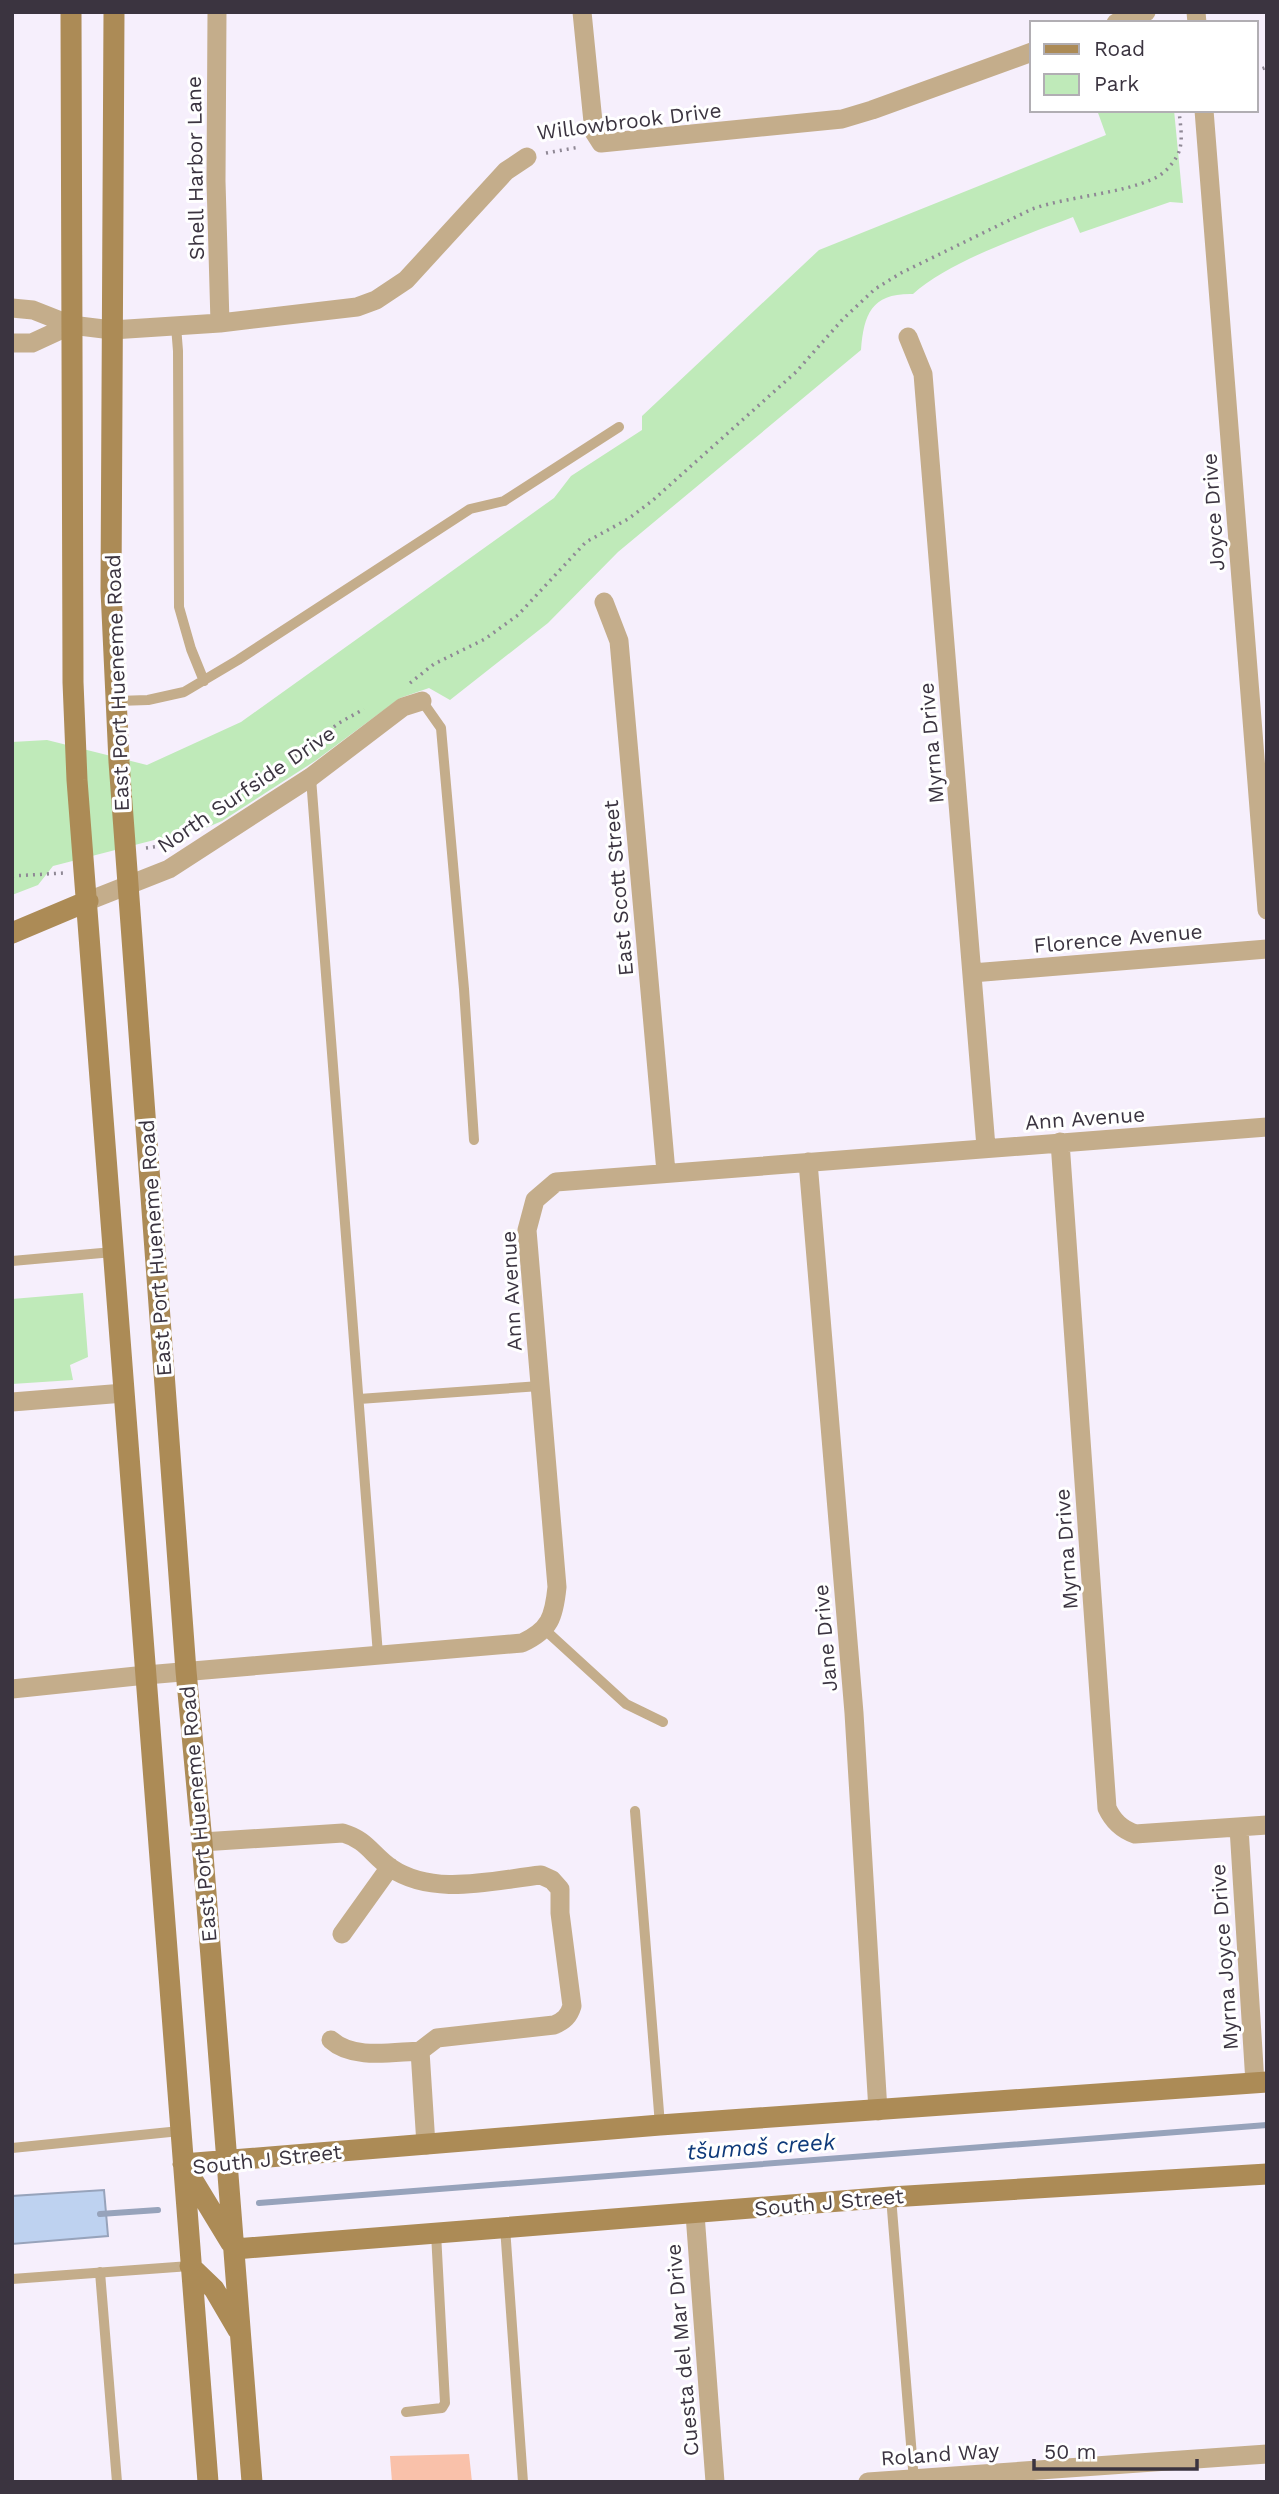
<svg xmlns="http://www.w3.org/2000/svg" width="1279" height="2494" viewBox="0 0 1279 2494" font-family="'Work Sans',sans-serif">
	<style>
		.green { fill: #bfeab9 }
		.water { fill: #bed2f0; stroke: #97a3bb; stroke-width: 2 }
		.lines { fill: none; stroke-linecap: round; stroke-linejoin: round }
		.stream { stroke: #97a3bb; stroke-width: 6 }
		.building { fill: #f9c1aa }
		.path { stroke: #8f8895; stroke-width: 3.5; stroke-dasharray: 2 5; stroke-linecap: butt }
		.lane { stroke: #c4ad8b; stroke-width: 10 }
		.street { stroke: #c4ad8b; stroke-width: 19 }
		.secondary { stroke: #ac8b56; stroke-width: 21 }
		.labels { text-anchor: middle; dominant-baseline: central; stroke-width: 6; stroke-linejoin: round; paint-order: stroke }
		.street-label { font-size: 21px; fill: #3b3440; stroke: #fff }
		.water-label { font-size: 23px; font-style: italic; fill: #0f3a7a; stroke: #fff }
	</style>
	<rect width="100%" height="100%" fill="#f6effc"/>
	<!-- green -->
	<path class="green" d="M1097,110H1174L1183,203L1170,202L1080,233L1073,217C1026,235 949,261 913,294C872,293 864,313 861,350L618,552L548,623L450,700L429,688L400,698L315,761L222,821L201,830L183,831L170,839L162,838L53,866L38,885L12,895V742L47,740L147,765L241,722L554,498L571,476L642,430V416L819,250L1106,135Z
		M83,1293L88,1357L70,1365L73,1380L12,1384V1299Z"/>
	<!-- water -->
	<path class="water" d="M104,2190L108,2236L12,2244V2196Z"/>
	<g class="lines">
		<!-- stream -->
		<path class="stream" d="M259,2203L1267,2125
			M100,2214L158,2210"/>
	</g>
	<!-- building -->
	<path class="building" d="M469,2454L472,2482H392L390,2456Z"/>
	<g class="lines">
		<!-- path -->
		<path class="path" d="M1256,71L1267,67
			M546,153L580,147
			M410,683L434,664L485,639L518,615L586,542L628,519L652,501L796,372L843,319L875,289L901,273L1032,209C1070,196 1121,194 1155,178C1165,173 1173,164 1178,154C1184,141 1180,124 1179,110
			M250,790L339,723L364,709
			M146,848L169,845
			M12,876L64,873"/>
		<!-- lane -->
		<path class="lane" d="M176,326L178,351L179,607L191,649L204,681
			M117,701L148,700L184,692L238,660L470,509L504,501L619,427
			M422,701L441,728L464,989L474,1140
			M311,778L378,1655
			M12,1261L113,1252
			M359,1399L540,1386
			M544,1629L626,1704L663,1722
			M635,1811L660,2125
			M12,2148L180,2131
			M891,2197L914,2481
			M505,2227L523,2482
			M100,2272L117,2482
			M12,2279L190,2266
			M406,2412L442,2408L445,2403L436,2233"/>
		<!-- street -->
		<path class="street" d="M217,12L216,181L220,323
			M582,12L594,132L601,143L842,119L872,110L1032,52
			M1196,12L1197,23
			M1116,23L1146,12
			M1204,110L1267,910
			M12,308L33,310L71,325L112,330L220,323L357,307L376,300L406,280L506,171L527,157
			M908,337L923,374L986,1147
			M12,343H32L71,325
			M604,602L619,641L666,1172
			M88,901L169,869L311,777L403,707L422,701
			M972,973L1267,949
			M1060,1142L1107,1808C1113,1821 1121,1829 1135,1834L1267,1825
			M808,1162L854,1713L878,2111
			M12,1402L124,1393
			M12,1689L146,1675L522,1643C550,1630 554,1617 557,1587L527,1230L535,1200L556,1182L1267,1127
			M1239,1828L1255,2083
			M202,1842L343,1833C367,1840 372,1855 391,1868C434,1897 493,1880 541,1875L552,1880L560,1889V1913L572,2006C569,2016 564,2021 554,2025L437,2038L420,2051L426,2145
			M342,1934L390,1867
			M331,2040C353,2060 392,2052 420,2051
			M695,2214L715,2482
			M868,2482L1267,2454"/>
		<!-- secondary -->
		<path class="secondary" d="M71,12L73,682L77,780L208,2482
			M114,12L111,590L119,762L186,1671L202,1842L252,2482
			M12,933L88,901
			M183,2164L660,2125L1267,2082
			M186,2169L231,2243
			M235,2249L891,2197L1267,2174
			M190,2266L214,2289L238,2330"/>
	</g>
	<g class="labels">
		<!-- street labels -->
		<g class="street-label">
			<text transform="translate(629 121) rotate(-7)">Willowbrook Drive</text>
			<text transform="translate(195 168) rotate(-91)">Shell Harbor Lane</text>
			<text transform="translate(1213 512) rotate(-94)">Joyce Drive</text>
			<text transform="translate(117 683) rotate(-92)">East Port Hueneme Road</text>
			<text transform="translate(931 743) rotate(-95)">Myrna Drive</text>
			<text transform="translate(246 789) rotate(-34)">North Surfside Drive</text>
			<text transform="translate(618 888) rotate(-95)">East Scott Street</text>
			<text transform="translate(1118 938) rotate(-5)">Florence Avenue</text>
			<text transform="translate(1085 1118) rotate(-4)">Ann Avenue</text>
			<text transform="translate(155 1248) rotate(-94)">East Port Hueneme Road</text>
			<text transform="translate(511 1291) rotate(-93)">Ann Avenue</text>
			<text transform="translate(1066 1549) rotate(-94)">Myrna Drive</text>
			<text transform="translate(825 1638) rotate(-95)">Jane Drive</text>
			<text transform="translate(198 1814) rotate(-95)">East Port Hueneme Road</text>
			<text transform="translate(1224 1957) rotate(-94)">Myrna Joyce Drive</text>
			<text transform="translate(267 2159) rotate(-6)">South J Street</text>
			<text transform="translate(829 2202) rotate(-5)">South J Street</text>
			<text transform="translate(682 2350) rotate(-95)">Cuesta del Mar Drive</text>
			<text transform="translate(940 2454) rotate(-4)">Roland Way</text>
		</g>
		<!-- water labels -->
		<g class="water-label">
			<text transform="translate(761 2147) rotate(-4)">tšumaš creek</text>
		</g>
	</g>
	<!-- border -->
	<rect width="1279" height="2494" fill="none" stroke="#3b3440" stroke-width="28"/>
	<!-- legend -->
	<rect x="1030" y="21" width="228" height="91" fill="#ffffff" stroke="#b1aeb3" stroke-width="2"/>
	<rect x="1044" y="44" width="35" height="10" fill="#ac8b56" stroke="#b1aeb3" stroke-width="2"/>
	<text x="1094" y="56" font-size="21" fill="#3b3440">Road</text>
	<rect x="1044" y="74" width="35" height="21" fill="#bfeab9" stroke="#b1aeb3" stroke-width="2"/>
	<text x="1094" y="91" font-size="21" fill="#3b3440">Park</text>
	<!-- scale -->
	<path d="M1034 2459v10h163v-10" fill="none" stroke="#3b3440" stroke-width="3.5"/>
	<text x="1044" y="2459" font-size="21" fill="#3b3440" stroke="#ffffff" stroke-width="5" paint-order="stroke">50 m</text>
</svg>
